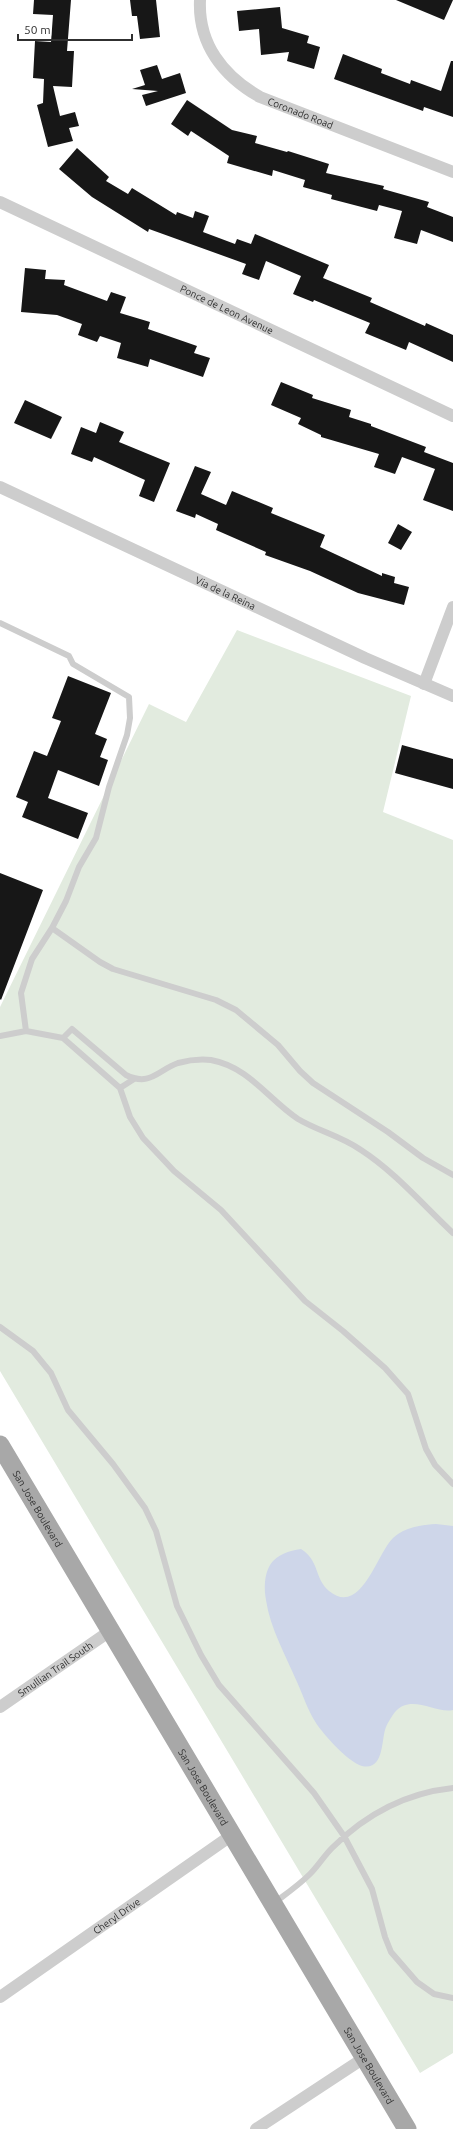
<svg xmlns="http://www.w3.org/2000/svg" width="453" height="2129" viewBox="0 0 453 2129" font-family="Ubuntu,sans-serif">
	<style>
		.green { fill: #e2ebdf }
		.water { fill: #ced6e9 }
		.building { fill: #171717 }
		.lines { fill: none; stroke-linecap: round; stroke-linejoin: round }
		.lane { stroke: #cdcdcd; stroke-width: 6 }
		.street { stroke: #cdcdcd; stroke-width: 12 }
		.primary { stroke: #a8a8a8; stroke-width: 19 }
		.labels { text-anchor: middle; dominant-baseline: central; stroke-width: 4; stroke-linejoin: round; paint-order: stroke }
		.street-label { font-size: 10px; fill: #303030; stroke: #fff }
	</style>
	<rect width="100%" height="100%" fill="#fff"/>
	<!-- green -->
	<path class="green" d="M237,630L411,696L383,812L453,840V2053L420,2073L0,1371V1007L149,704L186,722Z"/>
	<!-- water -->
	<path class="water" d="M436,1524L453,1526V1710C436,1714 411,1693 395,1712C392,1716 388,1722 386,1727C381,1738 385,1771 362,1766C348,1762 324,1735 316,1723C308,1711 303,1695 297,1682C286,1656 270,1628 266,1600C264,1589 264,1575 270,1565C277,1554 289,1551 301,1549C320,1561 314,1578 329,1591C361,1617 376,1555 393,1538C405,1527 421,1525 436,1524Z"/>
	<!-- building -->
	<path class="building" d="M34,0H71L67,51H74L72,87L53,86L60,116L75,112L79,126L69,128L73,141L48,147L37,105L43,103L44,79L33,78L35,41L51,42L53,15L33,14Z
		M130,0H156L160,37L140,39L137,16H132Z
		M396,0H453L444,20Z
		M280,7L282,28L309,36L307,43L320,47L314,69L287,61L289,52L261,55L259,29L239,31L237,11Z
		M343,54L382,69L381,73L410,84L411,80L441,91L451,61H453V117L424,107L423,111L334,79Z
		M157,65L162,79L180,73L186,93L146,106L142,95L158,91L132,89L145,85L140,70Z
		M187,100L232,130L257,136L255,143L287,152L288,151L329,164L326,173L384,186L383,189L429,202L427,207L453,217V242L421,230L417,244L394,238L402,211L379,205L377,211L331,199L332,195L303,187L305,180L273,170L272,176L227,163L229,156L191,131L188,136L171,124Z
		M77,148L109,177L106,181L128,194L132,188L176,215L177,212L193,218L195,211L209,216L203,232L235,244L237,239L251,244L255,234L329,265L323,278L372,298L370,302L425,326L426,323L453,335V362L409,342L406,350L365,333L370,323L314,300L313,302L293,294L301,276L266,261L259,280L242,274L246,264L149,229L148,232L92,197L59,169Z
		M25,268L46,270L45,279L65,280L64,285L107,301L111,292L126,297L120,313L150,322L148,329L197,346L194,353L210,358L203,377L150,359L148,367L117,358L121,343L100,336L97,342L78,335L82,324L57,315L21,312Z
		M281,382L313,395L312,398L351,410L349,417L371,424V426L426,447L424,452L453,463V511L423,500L435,469L402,457L395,474L374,467L379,454L321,437V435L298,424L301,418L271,405Z
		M25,400L62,417L51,439L14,423Z
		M100,422L124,432L119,442L170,463L154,502L139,496L145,480L94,457L92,462L71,454L81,427L96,433Z
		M195,466L211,472L201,494L226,505L232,491L273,508L271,513L325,535L320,547L382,576V573L395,577L394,583L409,587L404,605L358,593L310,571L265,555L266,552L216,530L218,524L196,514L195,518L176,511Z
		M398,524L412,532L401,550L388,543Z
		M68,676L111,693L95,734L107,739L100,757L108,760L99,786L58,770L48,798L88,813L78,839L22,817L28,802L16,797L34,751L47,756L61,721L52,718Z
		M402,745L453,759V789L395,773Z
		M0,873L43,890L1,1000L0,999Z"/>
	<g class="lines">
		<!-- lane -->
		<path class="lane" d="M0,623L69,656L73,664L129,697L130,718L127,735L109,787L96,838L79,867L66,901L52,928L32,959L21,993L26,1031
			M52,928L100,962L113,969L216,1000L236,1010L278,1045L300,1071L313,1083L388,1132L423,1158L453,1175
			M0,1036L26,1031L63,1038L120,1088L130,1117L143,1138L174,1171L221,1210L305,1301L343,1331L385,1368L408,1394L426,1449L435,1465L453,1484
			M63,1038L72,1029L126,1075C150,1087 158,1070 178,1063C189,1060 201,1059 211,1060C249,1067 268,1099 298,1119C318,1131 341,1136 361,1150C395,1172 423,1205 453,1233
			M120,1088L134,1079
			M0,1327L33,1351L51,1373L68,1410L113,1464L145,1508L156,1531L177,1606L201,1655L219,1685L314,1793L344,1836L372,1889L385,1937L391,1952L417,1982L434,1994L453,1998
			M274,1903C286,1894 299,1885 310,1874C318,1866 324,1856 332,1848C365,1815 406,1793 453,1788"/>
		<!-- street -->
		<g class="street">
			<path id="s1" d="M200,0C198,44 223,76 260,97L453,172"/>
			<path id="s2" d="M0,202L453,416"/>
			<path id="s3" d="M0,487L365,658L453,696"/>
			<path d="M424,684L453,607"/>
			<path id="s4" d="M0,1707L110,1631"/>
			<path id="s5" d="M0,1997L232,1835"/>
			<path d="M256,2129L364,2058"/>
		</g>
		<!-- primary -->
		<path class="primary" id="s6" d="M0,1445L407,2129"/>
	</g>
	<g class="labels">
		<!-- street labels -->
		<g class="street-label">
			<text stroke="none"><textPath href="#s1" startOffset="164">Coronado Road</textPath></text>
			<text stroke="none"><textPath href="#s2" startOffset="251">Ponce de Leon Avenue</textPath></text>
			<text stroke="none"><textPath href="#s3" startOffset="249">Via de la Reina</textPath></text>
			<text stroke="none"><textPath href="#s6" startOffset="74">San Jose Boulevard</textPath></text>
			<text stroke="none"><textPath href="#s4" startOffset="67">Smullian Trail South</textPath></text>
			<text stroke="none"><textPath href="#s6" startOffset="398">San Jose Boulevard</textPath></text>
			<text stroke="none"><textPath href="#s5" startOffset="142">Cheryl Drive</textPath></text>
			<text stroke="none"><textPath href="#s6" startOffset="722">San Jose Boulevard</textPath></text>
		</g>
	</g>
	<!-- scale -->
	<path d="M18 34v6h114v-6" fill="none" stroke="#303030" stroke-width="2"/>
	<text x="24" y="34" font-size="12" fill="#303030" stroke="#ffffff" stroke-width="3" paint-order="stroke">50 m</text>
</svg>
